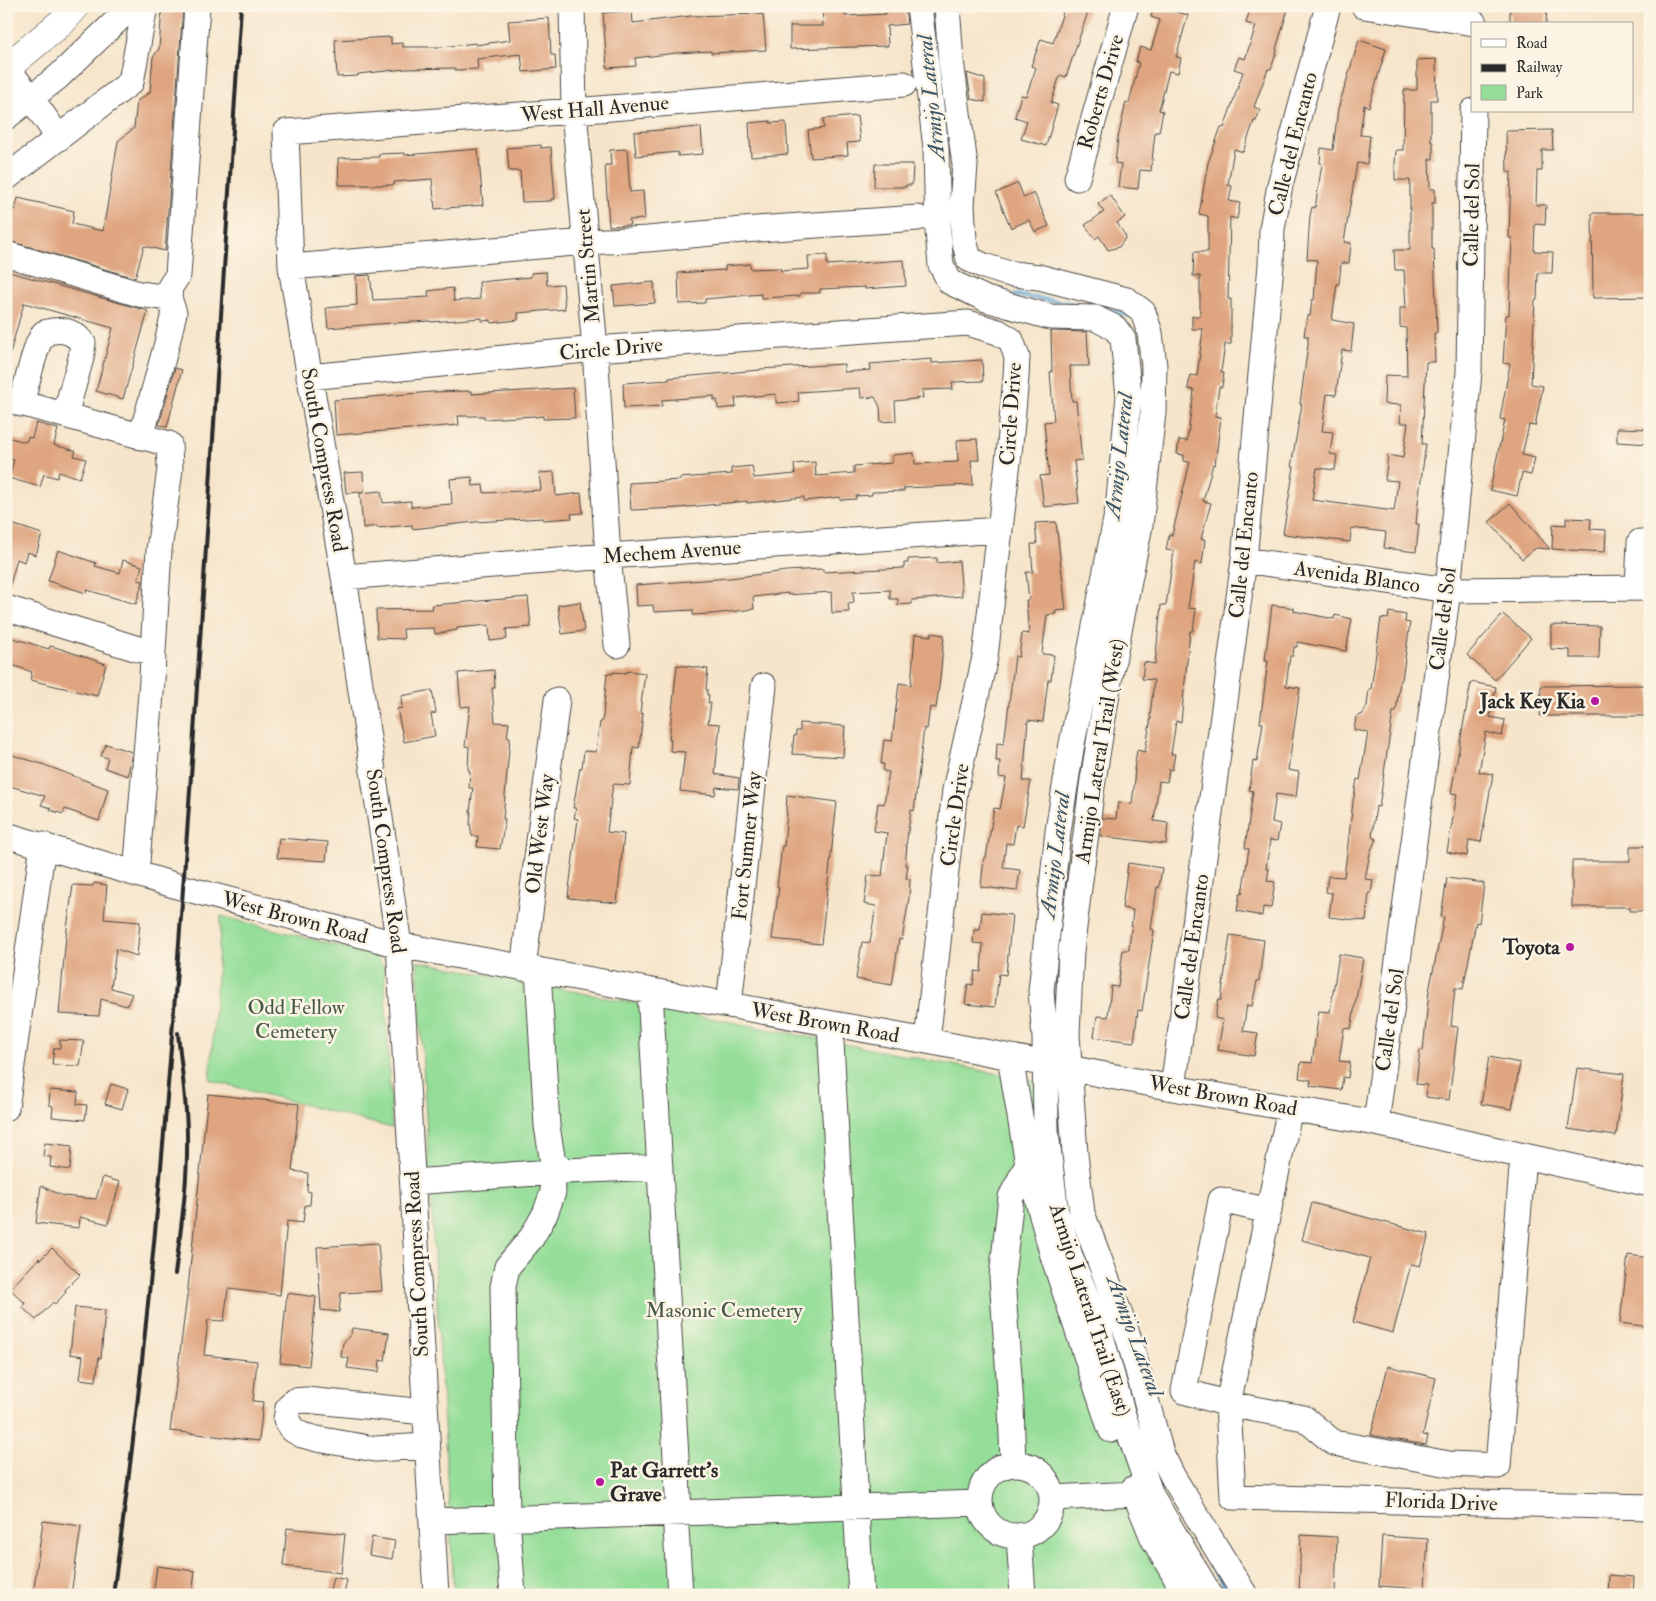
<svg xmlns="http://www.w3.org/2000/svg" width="1656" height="1601" viewBox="0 0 1656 1601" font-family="'IM FELL Double Pica',serif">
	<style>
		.green { fill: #95de99; stroke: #608462 }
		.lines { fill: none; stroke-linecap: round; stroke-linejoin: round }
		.stream { stroke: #61a5d6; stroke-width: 5 }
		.building { fill: #dfa580 }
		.minor-casing { stroke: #494743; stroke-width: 27 }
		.major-casing { stroke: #494743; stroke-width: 29 }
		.minor { stroke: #fff; stroke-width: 25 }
		.major { stroke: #fff; stroke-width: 28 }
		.rail { stroke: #2b2b2b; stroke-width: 4 }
		.poi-dot { fill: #b5179e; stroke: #fcf5e5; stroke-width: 2 }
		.labels { text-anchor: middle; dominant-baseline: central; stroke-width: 5; stroke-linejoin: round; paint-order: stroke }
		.street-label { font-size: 21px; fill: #2b2b2b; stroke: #fcf5e5 }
		.poi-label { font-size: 21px; font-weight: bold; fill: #2b2b2b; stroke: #fcf5e5; text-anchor: end }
		.park-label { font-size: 21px; fill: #465846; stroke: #fcf5e5 }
		.water-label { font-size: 22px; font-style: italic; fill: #3e5667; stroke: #fcf5e5 }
	</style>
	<rect width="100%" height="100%" fill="#fcf5e5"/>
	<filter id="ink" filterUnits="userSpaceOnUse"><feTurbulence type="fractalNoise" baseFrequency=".02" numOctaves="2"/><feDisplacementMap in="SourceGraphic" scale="10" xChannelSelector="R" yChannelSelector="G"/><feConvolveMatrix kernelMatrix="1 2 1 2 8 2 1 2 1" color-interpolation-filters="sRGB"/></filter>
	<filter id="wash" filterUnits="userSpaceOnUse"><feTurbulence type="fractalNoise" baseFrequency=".0096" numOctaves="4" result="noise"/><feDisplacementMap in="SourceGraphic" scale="20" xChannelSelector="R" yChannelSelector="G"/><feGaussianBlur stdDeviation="1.12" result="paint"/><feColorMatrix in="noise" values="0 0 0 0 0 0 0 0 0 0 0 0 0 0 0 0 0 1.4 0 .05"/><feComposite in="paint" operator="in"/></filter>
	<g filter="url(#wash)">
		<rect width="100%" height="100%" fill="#f6e5cb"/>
		<!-- green -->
		<path class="green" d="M221,916L373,955L384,966L392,1128L210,1080Z
			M417,961L1035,1081L1050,1222L1200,1595H454Z"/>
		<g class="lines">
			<!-- stream -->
			<path class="stream" d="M1015,295L1107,309L1130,316
				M1056,1001L1059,957
				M1058,1103L1063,1170
				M1191,1529L1197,1544L1230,1594"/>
		</g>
		<g id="blocks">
			<!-- building -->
			<path class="building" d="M162,6H183L165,251L144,246L135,278L6,240V207L15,210L18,198L74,211L72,224L103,231L118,141L134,128L137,101L150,92L153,57L159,49Z
				M822,6H844L845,16L886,14L885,6H905L907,24L887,26L888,46L790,49V26H823Z
				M1065,6H1090L1066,77L1060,75L1051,103L1058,105L1046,146L1021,139L1027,121L1015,117L1021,95L1026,96L1036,68L1031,66L1041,39L1053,43Z
				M1154,6L1188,15L1176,57L1181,58L1178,73L1169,71L1159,110L1163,111L1159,132H1155L1151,171L1140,170L1138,189L1118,187L1121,164L1115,163L1118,138L1126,102L1129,103L1139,63L1136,62L1140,47L1151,50L1160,20L1151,17Z
				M1251,6H1289L1276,49L1277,50L1271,69H1268L1254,107L1260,110L1256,121H1254L1243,152L1234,149L1228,185L1232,186L1229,201L1240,203L1237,219L1230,217L1228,299H1231V344H1225L1221,372L1224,373L1222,387H1219L1215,416L1221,417L1215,465L1213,464L1203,501L1211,503L1201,539L1205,540L1202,564L1195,562L1188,608L1196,609L1193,631H1190L1181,722L1176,721L1171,754H1175L1172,770L1169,769L1167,782L1159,781L1154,821L1168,823L1166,844L1100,836L1102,818L1116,819L1118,803L1132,804L1135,779H1134L1135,770H1134L1137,750L1145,752L1151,717H1150L1154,680L1142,679L1144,662L1155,664L1161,605H1166L1174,551L1166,550L1169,535H1172L1190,462L1184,461V455L1177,454L1179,440L1187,441L1194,390L1188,389L1190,375L1197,376L1203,329H1192V316H1200V276H1193L1194,252H1208V216L1199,214L1208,163L1221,127L1224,128L1243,72L1234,69L1239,57L1245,59L1256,26L1246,23Z
				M1510,6H1547L1546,24H1510Z
				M632,11L633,23L691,16L763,14L766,50L711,53V51L676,53L635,58L636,66L607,68L603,13Z
				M549,18L551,55H555L556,69L523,72L521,54L477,59L478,69L455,70V68L405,69L358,74V76L337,77L335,40L391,37V44L402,43L403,47H441L476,43V45L510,40L508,21Z
				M1359,40L1386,49L1369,107L1364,105L1360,135L1370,136L1367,164L1357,163L1344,242L1351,243L1349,263H1341L1339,284H1337L1332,320L1354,324L1351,351L1342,350L1336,395L1327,394L1322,431L1333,432L1330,454L1337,455L1335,470L1317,468L1312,500L1394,511L1398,481L1385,480L1388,455L1403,458L1408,423H1400L1401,405L1384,404L1385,375L1407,376L1406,328L1400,327V308H1406L1404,270H1395L1394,250H1410V180H1395V164L1396,150H1403L1404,90H1417V60L1436,59L1437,100H1431V142H1433V159H1429L1430,189H1435V203H1432V249H1434L1437,333H1434L1435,362H1426L1422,444H1426L1418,502L1416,524H1419L1416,552L1384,548L1386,532L1351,528L1350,542L1283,534L1294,467H1291L1302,404H1300L1308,345V336H1304L1307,316H1310L1312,300H1314L1317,260L1307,259L1310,216L1312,207L1315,208L1322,164L1320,163L1321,148L1333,150L1338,109Z
				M967,73L985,79V102L971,99Z
				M857,116L860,142L847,143L848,155L811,158L808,130L824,128L823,119Z
				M770,121V123L786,122L788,154L751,157L749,123Z
				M701,127L703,154L678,156V152L636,156L634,132Z
				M1552,130L1553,150H1542V171H1537L1536,205H1546L1545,225L1535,224L1534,251L1553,252L1552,273H1538L1537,300H1535L1531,384L1543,386L1535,426L1529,425L1522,455L1535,458L1531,475L1522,473L1517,496L1490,490L1505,420L1500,419L1510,364L1503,363L1506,315H1509L1512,238H1509L1511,172H1507L1506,131Z
				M541,145V148L551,147L555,199H551V201L522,202L520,171H509L507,148Z
				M478,149L483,205L435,209L432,179L394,182V185H339L338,158L379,157V154L405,153V155Z
				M627,149L630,192L643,191L645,219L629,220L630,225L609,226L605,165H611L610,150Z
				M875,164H913L912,185H906V187H874Z
				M1018,183L1024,198L1034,193L1049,226L1035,232L1029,220L1011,228L996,193Z
				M1110,195L1125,217L1117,223L1126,237L1119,247L1108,250L1099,236L1095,239L1085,225L1104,212L1098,204Z
				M1592,213H1650V297L1593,298Z
				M827,255V265L904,260L906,286L865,289V287L820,289V293H800V296L761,298V294L705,299V303L679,304L678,273L725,270V266L750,264L751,269L780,268L781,271L809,269L808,256Z
				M6,271L148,311L123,399L96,391L113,328L24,303L10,353L6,352Z
				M546,272L547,285L563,284L565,309L518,313V320L491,323V320L482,321V318L431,322V321L377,324L328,328L326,308L357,305L356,276L370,275L373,300L429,297L428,291L453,288L454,301L480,299L479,282L531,277V273Z
				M654,282L655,303L615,306L613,286Z
				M1051,331L1087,332L1089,366H1070L1072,401H1076L1082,460L1074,461L1079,503L1044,507L1040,476L1049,475L1044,422L1054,421L1050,372H1052Z
				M932,359V363L982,360L983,381L952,382L953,389L922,390L923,398L895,401L896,421L881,422L880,407L875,397L861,398L860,388L798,392L799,401L791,402L776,403V394L735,398L736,407L718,409L717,400H714V396L662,400V406L624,408L623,383L669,380V378L760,370V369L844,364V372L871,370L870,364Z
				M175,368L182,370L167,427L159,425Z
				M573,388L575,418L543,419V416L535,417V416L484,419V416H458L459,425L336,435L334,400L432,392L472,391V394Z
				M36,423L58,429L54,445L76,451L74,456L86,459L80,478L59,472L57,478L44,474L40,487L9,478L14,460L6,458V437L26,442L28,437L32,438Z
				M1617,428L1650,429V444L1617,442Z
				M977,439L979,460H971L973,485L904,488V491L872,492V495L856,496V499L840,500V497L804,501V497L747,503V501L679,508L631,510L629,483L680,480V478L732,474L731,468L752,466L754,478L795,474L794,464L815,462L816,476L854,473V466L892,463V455L914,453L915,464L958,462L957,440Z
				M363,472L364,492L346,493L344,473Z
				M554,472L556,496L581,493L583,513L571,514L572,518L544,520L543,518L475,522L412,529V525L377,528V526L363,528L360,493L381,491L383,503L411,501V507L452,504L450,479L472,477L473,486L483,485L484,493L541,490L539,473Z
				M1510,503L1550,549L1536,548L1522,559L1489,522Z
				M1566,518L1591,519L1590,529L1606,530L1605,552L1552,549L1553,524L1566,525Z
				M6,522L42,534L36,555L27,552L24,562L17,559L10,585H6Z
				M1056,522L1066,610L1055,611L1056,614L1047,615L1042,654L1054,655L1051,680H1048L1043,722L1028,720L1023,781H1031L1023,826L1016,825L1013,844L1006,843L1003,868L1020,870L1017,891L981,887L984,857L986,858L994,808L1000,809L1006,778L999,777L1000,761H996L997,743L1004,744L1015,656L1019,657L1022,633L1029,634L1026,600H1029L1026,572H1033L1031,544H1037L1035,523Z
				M58,550L96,563L95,566L120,573L123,560L142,566L138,580L143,581L136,604L87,590L86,593L48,581Z
				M937,558V563L959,561L962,596L912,600V604L898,605V599H890V590L853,592L854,603L848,604L849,612L832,613L831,592L788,595V593L753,597L754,609L712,614L693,615V610L654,612L653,605L637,606L636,585L730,578L786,571L823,569V572L904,568V563H908V559Z
				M528,597L531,627L506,629L507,639L490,641L489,625L457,628V630L435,634L434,628L403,629L404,639L377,638L376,610L433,609L432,605Z
				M580,602L584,631L562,634L558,605Z
				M1272,605L1294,608V611L1334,619L1335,615L1352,619L1346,651L1297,642V647H1294L1293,656H1290L1286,686L1300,688L1288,770L1299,772L1296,797L1276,794L1272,822L1280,824L1277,841L1270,840L1266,869H1269L1267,881L1275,882L1271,908L1263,907L1262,916L1237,911L1240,893L1242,894L1249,849L1245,848L1253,791L1249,790L1253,761L1257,762L1263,723H1260L1268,661H1265Z
				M1389,612L1406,615L1405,622L1410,623L1402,680H1400L1396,712H1393L1379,807L1376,806L1372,837L1376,839L1370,853L1365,879L1373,880L1371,893H1369L1366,921L1329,917L1332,893L1326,892L1328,876L1344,877L1353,802L1357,779L1360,780L1368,732L1354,730L1356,717L1363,714L1367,706L1369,689H1371L1381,618L1388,619Z
				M1503,614L1531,638L1495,680L1467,655Z
				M1551,625L1600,626L1599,658H1570V650L1551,649Z
				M931,633L944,635L940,679L936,708L930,707L927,729L924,728L914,811L911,810L906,846H907L905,865H908L906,879H910L909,898L902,940L899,939L892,985L856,979L862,942L870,943L876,906L864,904L868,875L882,876L887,833L874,831L878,803L884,804L889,772L883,771L884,764H881L884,740L892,741L899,683L911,685L915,634L931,636Z
				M6,636L49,649L50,646L55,647L106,664L97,696L30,680L32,672L6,663Z
				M677,665L708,669L706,689H707V695H709L708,703H711L708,723L720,724L715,774L739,778L738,789L716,787L715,795L680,791L685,752L670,751L671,739H669Z
				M494,670L495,688H492L495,722L509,723L507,737H510L503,819H505L500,849L477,847L478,836H472L470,824L471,812H470L473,788H469L470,771L468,770L469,747L465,746L470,706L461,707L458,673Z
				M630,671L645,673L640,713L643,714L639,748L633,747L630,785L613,784L607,832L624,834L617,903L569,898L568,896L578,819L574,818L576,808H573L580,768H582L584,751L596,752L600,722H602L603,716L607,673L613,674V672L626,673V672Z
				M1471,682L1496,687L1490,717L1505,720L1502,736L1486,732L1479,772L1493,774L1481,842L1469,840L1467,856L1447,852L1457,794L1451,793Z
				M1650,685V716H1540L1541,686Z
				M432,690L436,713L431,714L435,736L404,742L397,709L402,708L401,696Z
				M800,723L845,726L843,757L792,754L794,736H796V731H800Z
				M106,744L132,752L128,776L105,768L108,758L101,756Z
				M6,753L42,764L108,789L99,821L65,809L63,814L50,810L51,808L41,805L45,796L6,785Z
				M787,795L837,802L821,944L772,939L779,887H777L782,846H784L787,812L786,811Z
				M279,838L328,842L326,861L277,858Z
				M1630,846H1650V911H1630V907H1572V861H1630Z
				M1128,863L1162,868L1159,888L1157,887L1151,929L1154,930L1142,1011L1138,1010L1134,1042L1094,1037L1097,1016L1108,1017L1111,986L1118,987L1123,950H1129L1133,910L1122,908Z
				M1447,878L1484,883L1479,923L1476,922L1463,989L1455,988L1451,1026L1458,1027L1449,1100L1426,1097L1427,1085L1416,1084L1420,1050L1423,1051L1429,991L1444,917H1441Z
				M94,883L107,885L104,919L140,922L137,956L116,949L111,988L132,994L127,1006L101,999L99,1016L59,1014L66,936L73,885L93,886Z
				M982,912L1012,915L1006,975L999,974L995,1007L965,1004L968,984L973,985L975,971L981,972L983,944L973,943L974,930H980Z
				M1230,935L1264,940L1259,981H1257L1252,1006L1247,1005L1243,1031L1258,1033L1254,1056L1218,1050L1223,1020L1215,1018L1218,1000H1221Z
				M1339,954L1363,958L1351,1029L1344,1028L1339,1061L1350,1062L1348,1078L1343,1077L1341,1090L1310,1086L1311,1080L1299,1078L1301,1062L1312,1063L1319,1011L1330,1012Z
				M60,1040L84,1041L80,1066L52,1065L54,1048H60Z
				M1489,1057L1520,1063L1512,1109L1481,1104Z
				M1577,1068L1624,1074L1616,1136L1568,1129Z
				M111,1084L128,1089L122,1109L105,1104Z
				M50,1090L78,1092L77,1104L87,1105L85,1120L52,1117L53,1106L49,1105Z
				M208,1094L299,1104L292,1171L308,1173L307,1191L311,1192L310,1205H305L303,1223L287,1221L280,1295L228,1289L224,1321L208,1320L204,1355L257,1361L253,1401L263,1402L259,1441L170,1431L188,1288Z
				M45,1143L72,1146L70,1170L50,1167L51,1157L43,1156Z
				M103,1177L120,1182L108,1224L80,1217L79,1228L36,1223L41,1186L63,1196L96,1199Z
				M1312,1203L1429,1234L1420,1266L1411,1264L1393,1333L1353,1322L1370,1258L1302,1240Z
				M378,1243L382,1291L341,1293L339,1312L321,1310L317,1247Z
				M52,1248L80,1275L65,1290L66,1292L55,1304L53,1302L36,1320L22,1307L25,1303L10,1289L39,1258L40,1260Z
				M1628,1255L1650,1258V1327L1620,1323Z
				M287,1293L316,1297L309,1366L280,1363Z
				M75,1307L105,1310L101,1358L99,1357L96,1381L80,1379L83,1356L70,1354Z
				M352,1328L389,1333L385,1361L380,1360L379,1372L347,1368L349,1358L341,1357L343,1343L351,1334Z
				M1388,1366L1436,1378L1423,1435L1428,1436L1426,1445L1371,1435Z
				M43,1521L81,1526L71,1595H33Z
				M287,1528L345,1534L341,1573L283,1566Z
				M1301,1535L1337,1537L1335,1595H1299Z
				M1382,1536L1428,1539L1425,1589L1379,1586Z
				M372,1537L395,1541L392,1559L369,1555Z
				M157,1566L195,1571L192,1595H153Z
				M1609,1575L1634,1577L1633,1595H1608Z
				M333,1577L347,1580L344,1594L330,1590Z"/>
		</g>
	</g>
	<g filter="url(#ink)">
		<use href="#blocks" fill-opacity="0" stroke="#494743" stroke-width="1"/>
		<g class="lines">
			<!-- minor casing -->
			<g class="minor-casing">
				<path id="minor" d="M572,6L574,111L595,349L608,556L617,645
					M919,6L936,148L938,232L941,265L950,282L986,299L1050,317L1095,318L1115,328L1123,339L1129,396L1118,509L1071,749L1058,831L1041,991L1045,1037L1046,1132L1056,1212L1071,1259L1098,1325L1122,1412L1151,1495L1210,1595
					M947,6L951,61L965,165L962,205L964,240L969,259L984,266L1006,273L1039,277L1127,300L1143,312L1150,333L1154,366L1153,413L1140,525L1109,681L1092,786L1071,951L1067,1034L1075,1154L1082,1213L1129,1339L1161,1453L1173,1477L1245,1595
					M1364,6L1474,23
					M6,67L31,98L59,138
					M6,117L58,77L132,6
					M6,178L131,82L145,6
					M1077,178L1126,6
					M6,254L139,294L169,298
					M291,267L586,242L648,239L743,230L918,218
					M309,377L595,349L968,323L998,332L1011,340L1017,357L1016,377L1010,444L985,657L955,790L927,1041
					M6,399L169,444L170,469L159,550L153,652L138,649L6,608
					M21,404L32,363L38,344L44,333C61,328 72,330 83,343L81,358L65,415
					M141,437L166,347L174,313L169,298L170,287L178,275L197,6
					M1244,560L1448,590L1650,588
					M344,577L608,556L1000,530
					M1638,588L1640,542H1650
					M6,835L184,888L399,945L927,1041L1173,1088L1376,1123L1650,1184
					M136,874L152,681L153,652
					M523,968L557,700
					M538,970L547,1126L553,1163L565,1171L660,1167
					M650,991L679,1512
					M729,1005L764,686
					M830,1024L861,1595
					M1010,1057L1028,1164L1053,1256L1111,1430
					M1173,1088L1244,560L1271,265L1272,229L1280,185L1328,6
					M6,1108L43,845
					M1290,1108L1228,1404L1233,1497L1650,1507
					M1376,1123L1448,590L1469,372L1473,111
					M413,1182L565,1171
					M1269,1211L1221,1200L1184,1391L1228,1404L1304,1418L1334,1443L1449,1464L1498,1466L1523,1156
					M425,1412L306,1400L294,1401L291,1404L288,1408L286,1419L293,1430L302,1435L317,1439L375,1449L427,1446
					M1013,1464L1011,1406L1002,1277L1011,1197L1028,1164
					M980 1500a36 36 0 1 1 72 0a36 36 0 1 1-72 0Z
					M1133,1489L1153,1538L1186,1595
					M1052,1498L1135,1494
					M675,1512L680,1595
					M432,1521L979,1503
					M1019,1537L1023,1595
					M436,1595L399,945L344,577L291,267L286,132L574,111L904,84
					M513,1595L507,1518L503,1287L507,1267L532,1237L545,1214L553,1192L552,1172"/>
			</g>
			<!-- major casing -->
			<g class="major-casing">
				<path id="major" d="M6,68L62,22L76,6"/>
			</g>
			<!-- minor -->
			<use href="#minor" class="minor"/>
			<!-- major -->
			<use href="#major" class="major"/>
			<!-- rail -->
			<path class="rail" d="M175,1274C181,1228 188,1182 187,1136C187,1101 181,1067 178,1033
				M113,1595C154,1304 175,1011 195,718C210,481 226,243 241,6"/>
		</g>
	</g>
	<!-- markers -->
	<g class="poi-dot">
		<circle cx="1595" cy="701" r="5"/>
		<circle cx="1570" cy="947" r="5"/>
		<circle cx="600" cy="1482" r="5"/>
	</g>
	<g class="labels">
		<!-- street labels -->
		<g class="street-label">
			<text transform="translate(1101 92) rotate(-74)">Roberts Drive</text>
			<text transform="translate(595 109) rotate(-5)">West Hall Avenue</text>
			<text transform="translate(1293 144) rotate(-76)">Calle del Encanto</text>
			<text transform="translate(1472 215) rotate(-89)">Calle del Sol</text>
			<text transform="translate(588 266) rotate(-95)">Martin Street</text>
			<text transform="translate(611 349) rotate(-5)">Circle Drive</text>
			<text transform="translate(1011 414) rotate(-86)">Circle Drive</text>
			<text transform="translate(324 460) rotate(80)">South Compress Road</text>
			<text transform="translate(1244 545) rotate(-84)">Calle del Encanto</text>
			<text transform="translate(672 552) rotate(-4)">Mechem Avenue</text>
			<text transform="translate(1357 577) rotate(8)">Avenida Blanco</text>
			<text transform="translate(1443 619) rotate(-83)">Calle del Sol</text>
			<text transform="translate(1100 751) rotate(-81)">Armijo Lateral Trail (West)</text>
			<text transform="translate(955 815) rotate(-82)">Circle Drive</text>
			<text transform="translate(540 834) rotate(-83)">Old West Way</text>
			<text transform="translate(747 846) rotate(-84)">Fort Sumner Way</text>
			<text transform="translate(386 861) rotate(82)">South Compress Road</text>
			<text transform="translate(295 918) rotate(15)">West Brown Road</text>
			<text transform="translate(1192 947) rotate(-82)">Calle del Encanto</text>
			<text transform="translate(1390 1020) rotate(-82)">Calle del Sol</text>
			<text transform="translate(825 1023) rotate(10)">West Brown Road</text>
			<text transform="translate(1223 1096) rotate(10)">West Brown Road</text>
			<text transform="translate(417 1264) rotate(-93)">South Compress Road</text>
			<text transform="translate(1090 1310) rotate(72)">Armijo Lateral Trail (East)</text>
			<text transform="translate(1441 1502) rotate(2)">Florida Drive</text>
		</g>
		<!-- poi labels -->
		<g class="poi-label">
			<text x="1585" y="701">Jack Key Kia</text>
			<text x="1560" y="947">Toyota</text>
			<text x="610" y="1470" text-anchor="start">Pat Garrett's<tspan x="610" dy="24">Grave</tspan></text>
		</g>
		<!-- park labels -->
		<g class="park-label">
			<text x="296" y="1007">Odd Fellow<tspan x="296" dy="24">Cemetery</tspan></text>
			<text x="724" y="1310">Masonic Cemetery</text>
		</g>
		<!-- water labels -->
		<g class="water-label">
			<text transform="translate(931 98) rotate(-96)">Armijo Lateral</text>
			<text transform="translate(1119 456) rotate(-84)">Armijo Lateral</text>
			<text transform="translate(1055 855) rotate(-83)">Armijo Lateral</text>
			<text transform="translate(1135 1336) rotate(70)">Armijo Lateral</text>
		</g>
	</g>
	<!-- margin -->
	<rect width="1656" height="1601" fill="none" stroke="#fcf5e5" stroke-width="25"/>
	<!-- legend -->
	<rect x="1471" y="22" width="162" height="90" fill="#fcf5e5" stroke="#a8a49b"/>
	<rect x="1481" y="39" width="25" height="8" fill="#ffffff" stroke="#a8a49b"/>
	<text x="1516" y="48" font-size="15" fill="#2b2b2b">Road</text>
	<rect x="1481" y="64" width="25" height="8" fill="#2b2b2b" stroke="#a8a49b"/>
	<text x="1516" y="72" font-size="15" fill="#2b2b2b">Railway</text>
	<rect x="1481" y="85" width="25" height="15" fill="#95de99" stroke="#a8a49b"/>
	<text x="1516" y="98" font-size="15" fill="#2b2b2b">Park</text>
</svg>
